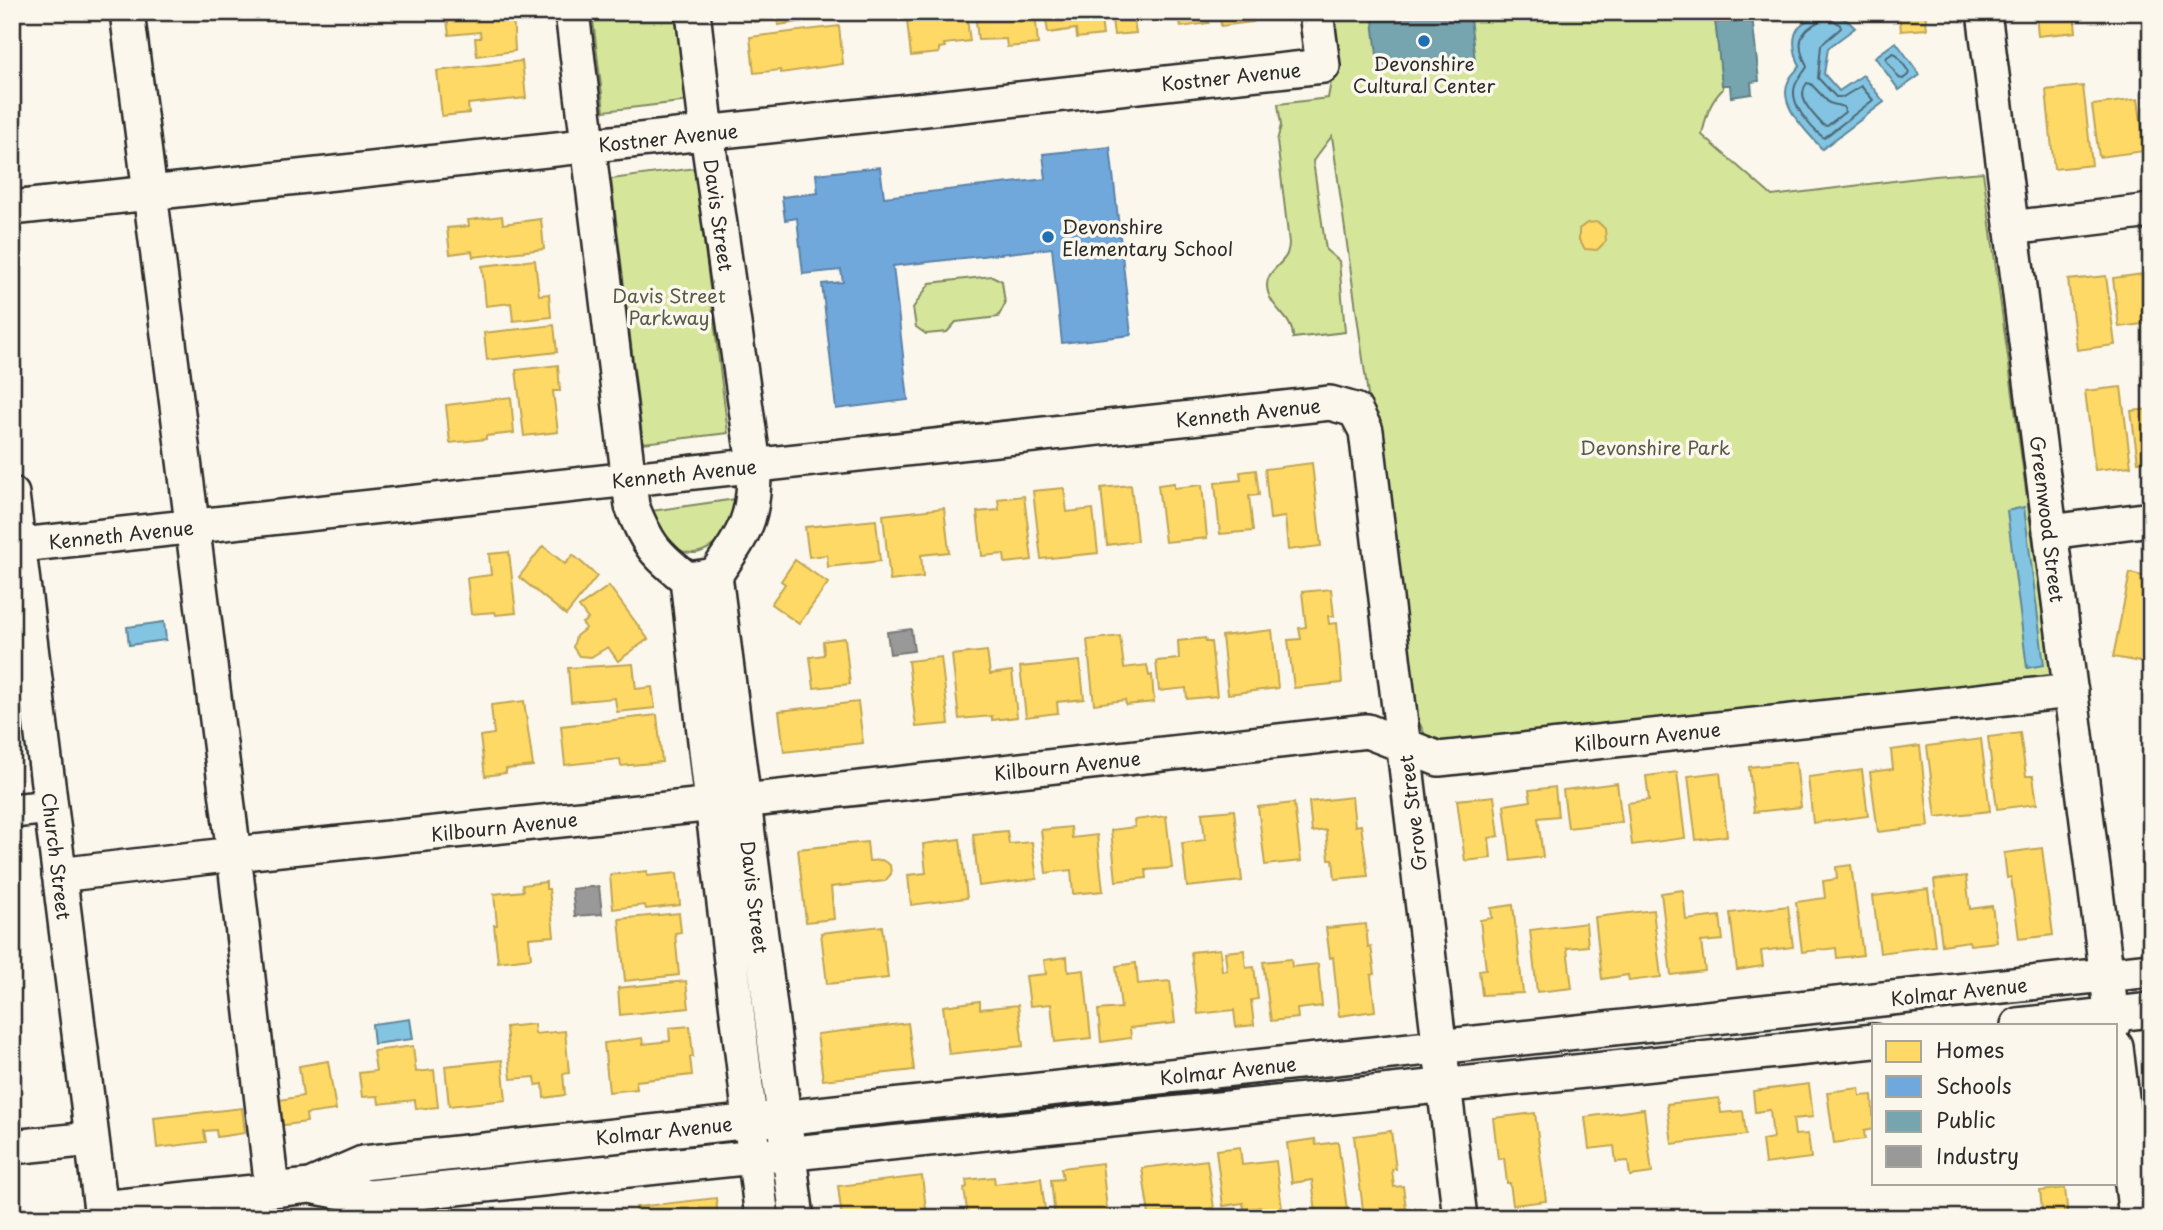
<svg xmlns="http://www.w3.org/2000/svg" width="2163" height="1230" viewBox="0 0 2163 1230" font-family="'Playpen Sans',sans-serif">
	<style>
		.green { fill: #d5e69a; stroke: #808862; stroke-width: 2 }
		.water { fill: #82c4e2; stroke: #5f8799; stroke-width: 2 }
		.homes { fill: #ffd966; stroke: #bfa554; stroke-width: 2 }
		.schools { fill: #6fa8dc; stroke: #5b82a7; stroke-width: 2 }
		.public { fill: #76a5af; stroke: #608087; stroke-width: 2 }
		.industry { fill: #999; stroke: #787878; stroke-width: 2 }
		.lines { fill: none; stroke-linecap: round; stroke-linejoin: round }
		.shore { stroke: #4e6874; stroke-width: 2 }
		.minor-casing { stroke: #2b2b2b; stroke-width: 38 }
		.minor { stroke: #fbf7ec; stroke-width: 33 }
		.poi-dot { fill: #1f6fb2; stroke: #fbf7ec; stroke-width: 2.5 }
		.labels { text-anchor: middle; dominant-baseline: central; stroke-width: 7; stroke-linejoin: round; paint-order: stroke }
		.poi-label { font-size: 19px; fill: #2b2b2b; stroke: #fbf7ec }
		.street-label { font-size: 19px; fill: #2b2b2b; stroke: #fbf7ec }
		.park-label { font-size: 19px; fill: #565a47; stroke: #fbf7ec }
	</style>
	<rect width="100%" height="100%" fill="#fbf7ec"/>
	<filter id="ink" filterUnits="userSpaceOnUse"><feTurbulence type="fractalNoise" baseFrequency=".0143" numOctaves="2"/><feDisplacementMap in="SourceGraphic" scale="14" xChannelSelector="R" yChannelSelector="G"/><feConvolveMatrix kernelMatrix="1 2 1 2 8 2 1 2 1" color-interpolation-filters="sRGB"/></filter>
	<g filter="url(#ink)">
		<!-- green -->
		<path class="green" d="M592,12H678L689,101L604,111Z
			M1331,12H1707L1708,20L1715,19L1723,89C1709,103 1706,116 1702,135L1772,196L1934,176L1983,172L2052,684L1432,750L1411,705L1332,136L1313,161L1326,250L1339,261L1345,332L1293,338C1294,317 1268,308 1267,286C1266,272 1282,265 1287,254C1288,251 1289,247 1289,243L1277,141L1281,125L1278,104L1328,98L1336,54Z
			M695,168L728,433L643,443L611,179Z
			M992,276L1002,281L1005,304L998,317L956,322L947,332L926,334L916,327L913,308L930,283Z
			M736,499L730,532C722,537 715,545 707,549C679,564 659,534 651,511Z"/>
		<!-- water -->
		<path class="water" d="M1835,14L1848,21L1855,28L1828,48L1824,74L1839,91L1863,75L1884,102L1822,149C1808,132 1776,105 1789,80C1791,75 1797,70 1800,66C1785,32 1799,16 1835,14Z
			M1896,42L1920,75L1899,90L1875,57Z
			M2024,507L2044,665L2027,668L2007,511Z
			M164,622L166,640L129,645L127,627Z
			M410,1019L413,1039L374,1044L372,1024Z"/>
		<!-- homes -->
		<path class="homes" d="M446,12H513L515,51L477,56L475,38H481L480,32L449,35Z
			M753,12H818L819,19L778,25L777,19L754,22Z
			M906,12H966L970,41L944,44L945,47L939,48V53L911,56Z
			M975,12H1035L1038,44L1007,47L1006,39L978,40Z
			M1045,12H1100L1103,35L1077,38L1076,29L1048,33Z
			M1111,12H1149L1133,14L1136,33L1114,35Z
			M1178,12H1208L1209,23L1181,27Z
			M1220,12H1251L1253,22L1221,26Z
			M1899,12H1925L1927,29L1901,31Z
			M2036,12H2074L2076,32L2038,36Z
			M839,26L843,64L781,73L780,70L754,73L750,37Z
			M522,61L526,98L468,104L469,113L442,116L437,71Z
			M2151,77V123L2146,78Z
			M2083,86L2092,165L2054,169L2046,90Z
			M2138,99L2145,151L2099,157L2092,105Z
			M502,216L503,224L541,219L544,249L473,257L472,251L450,254L447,228L469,226L468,220Z
			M1598,222L1605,229L1606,241L1597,250L1585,249L1579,240V229L1587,223Z
			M535,260L539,295L549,294L551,317L513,321L511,303L486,306L482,266Z
			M2151,273V323L2119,327L2113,278Z
			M2106,276L2115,345L2077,350L2068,280Z
			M554,325L557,352L487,360L484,333Z
			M558,365L560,391H553L558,432L524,436L516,370Z
			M2121,387L2131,466L2095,470L2085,391Z
			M511,397L514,433L486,436V439L450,443L446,405Z
			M2151,409V460L2138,462L2131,411Z
			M1312,463L1321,546L1288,550L1285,517L1270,519L1265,469Z
			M1256,470L1259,495L1249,496L1253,531L1220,534L1215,483L1241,480L1240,472Z
			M1174,483V488L1202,485L1207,538L1165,542L1158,485Z
			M1131,485L1137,541L1107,545L1101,488Z
			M1064,488L1067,512L1093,509L1098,553L1041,559L1033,491Z
			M1024,496L1032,560L1005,563L1004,554L982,556L977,512L999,510L998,499Z
			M944,508L949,552L921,555L923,577L890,581L883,515Z
			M876,520L880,561L828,567L827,555L809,557L805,527Z
			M543,546L565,564L573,555L597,576L566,615L519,577Z
			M509,552L516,613L496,615L495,612L471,614L467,578L491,575L489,554Z
			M795,560L828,583L799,624L771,604L785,584L781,581Z
			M2130,573L2151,578V664L2113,657Z
			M609,586L648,639L618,661L608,647L591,657L579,656L573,647L576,636L586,628L582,623L588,619L579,607Z
			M1331,589L1334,616H1328L1329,624L1337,623L1342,683L1294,688L1288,640L1301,639L1299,628L1306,627L1302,592Z
			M1272,630L1278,688L1228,694L1222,636Z
			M1120,636L1124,668L1147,665L1149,676L1152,675L1154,702L1126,705L1125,700L1094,704L1087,640Z
			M845,638L850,684L814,688L810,657L824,655L823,641Z
			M1205,638L1206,642H1211L1217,696L1187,699L1186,688L1159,691L1156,661L1179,659L1178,641Z
			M987,651L990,674L1012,671L1017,717L992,720V716L959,719L952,655Z
			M941,657L949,724L916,727L908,661Z
			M1080,661L1084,699L1057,702L1058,713L1026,717L1020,667Z
			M633,664L636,689L652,687L655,708L617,712L615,698L571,702L568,668Z
			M524,701L533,766L506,769V773L485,776L480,736L494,734L491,705Z
			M858,702L863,743L784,752L779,711Z
			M657,715L662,762L621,766L620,759L565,765L561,726Z
			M2020,733L2026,776H2033L2037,804L1997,809L1988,737Z
			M1981,739L1990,811L1936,817L1927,746Z
			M1920,746L1929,826L1878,832L1870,772L1893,769L1891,750Z
			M1796,762L1801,807L1754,812L1749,767Z
			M1862,770L1868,816L1813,823L1808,777Z
			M1677,772L1685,838L1632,845L1627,803L1649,800L1646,776Z
			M1720,772L1727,836L1696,840L1688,776Z
			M1617,783L1622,822L1568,828L1563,790Z
			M1555,787L1558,816L1538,818L1543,857L1511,861L1504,805L1531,801L1529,790Z
			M1494,796L1499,836L1489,838L1491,858L1465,861L1457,800Z
			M1352,797L1355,826L1361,825L1368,876L1335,879L1333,859H1329L1326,830L1312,832L1309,802Z
			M1294,803L1301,861L1265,865L1258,807Z
			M1234,810L1242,881L1187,887L1182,843L1205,840L1202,813Z
			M1166,816L1172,868L1146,870L1147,878L1116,881L1111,830L1135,827L1134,820Z
			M1071,827L1072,838L1097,835L1103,891L1073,894L1071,870L1046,873L1041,830Z
			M1007,831L1009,844L1032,842L1037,879L979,886L973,834Z
			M960,839L967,898L911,905L908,875L926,873L923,844Z
			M867,842L869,861L882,860L890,865L891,874L885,881L831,887L834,919L806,922L798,849Z
			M2042,848L2053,935L2019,939L2011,877L2007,878L2004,853Z
			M1851,865L1863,955L1837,958L1836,948L1802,952L1796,902L1825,898L1823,881L1837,879L1836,867Z
			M647,871V876L677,873L680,905L646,909L645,905L613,909L610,875Z
			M1966,876L1970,909L1992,906L1997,942L1970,945L1969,941L1942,945L1934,880Z
			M546,882V889H549L554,936L529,938L531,958L498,962L494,925H497L494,894L523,891L522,885Z
			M1928,889L1935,946L1880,953L1873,896Z
			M1683,890L1686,920L1720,916L1723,940L1701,942L1705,971L1671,975L1661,893Z
			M2146,903H2151V926H2149Z
			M1513,905L1523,993L1482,995L1479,970L1486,969L1480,920L1492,918L1491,908Z
			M1788,906L1793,947L1761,951L1763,966L1737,970L1730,913Z
			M1653,910L1661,977L1629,981L1628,975L1602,979L1595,917Z
			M679,913L681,932L675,933L679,975L625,981L619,919Z
			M1586,923L1588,946L1567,948L1572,988L1537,992L1530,930Z
			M1366,924L1368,947L1371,946L1375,974L1371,975L1375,1011L1339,1016L1333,957L1330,958L1326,928Z
			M882,926L888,978L827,984L821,933Z
			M1220,949L1222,971L1227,970L1225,952L1244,950L1246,968L1254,967L1258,999L1251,1000L1254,1025L1236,1027L1234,1010L1198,1014L1191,952Z
			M1067,957L1068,972L1084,970L1091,1038L1055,1042L1051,1004L1030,1006L1026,976L1046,974L1044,960Z
			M1291,959L1292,967L1318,964L1322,1006L1297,1009L1298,1018L1271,1021L1263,962Z
			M1136,963L1138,984L1170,981L1175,1023L1130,1028L1131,1038L1101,1042L1098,1010L1121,1008L1116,966Z
			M686,981L689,1008L620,1015L618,988Z
			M980,1001V1009L1018,1005L1023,1046L949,1054L943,1006Z
			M908,1023L914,1070L823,1080L817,1034Z
			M534,1024L535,1034L565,1031L569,1073L563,1074L565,1095L544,1098L543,1084L536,1085L535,1077L511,1079L506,1027Z
			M690,1026L693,1057H690L692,1075L636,1081L637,1089L609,1092L604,1043L642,1038L643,1044L670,1041L669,1028Z
			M413,1046L416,1072L434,1070L438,1107L416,1109L415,1100L379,1104L378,1096L362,1097L359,1073L376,1071L373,1051Z
			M502,1060L506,1100L449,1106L445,1066Z
			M328,1061L336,1110L306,1114L307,1122L277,1126L274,1101L303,1096L299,1066Z
			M1809,1084L1813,1117L1793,1119L1795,1135L1808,1134L1811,1158L1765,1164L1762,1140L1773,1138L1770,1110L1755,1112L1753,1091Z
			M1859,1088L1860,1096L1872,1095L1874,1129L1864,1131L1865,1139L1834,1143L1827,1092Z
			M1719,1098L1721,1113L1743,1111L1746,1135L1672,1144L1667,1104Z
			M242,1108L245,1133L217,1137L216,1130L204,1131L206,1142L157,1148L154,1118Z
			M1644,1109L1652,1173L1630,1176L1628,1161L1616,1162L1614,1146L1589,1149L1585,1117Z
			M1535,1113L1546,1201L1513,1205L1510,1183H1507L1504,1158L1498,1159L1493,1118Z
			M1391,1131L1396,1169H1392L1394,1187L1403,1186L1407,1215L1364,1218L1354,1136Z
			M1315,1139L1316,1145L1338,1142L1347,1210L1316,1213L1312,1180L1292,1183L1287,1143Z
			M1240,1147L1242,1165L1276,1161L1283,1217L1264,1218L1263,1207L1244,1209L1243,1203L1223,1206L1216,1150Z
			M1207,1160L1214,1208L1149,1215L1142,1168Z
			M1102,1163L1108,1218H1055L1051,1180L1063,1179L1061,1168Z
			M922,1176L927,1217L842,1218L838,1186Z
			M994,1177L995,1184L1041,1178L1046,1218H968L964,1188L967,1187L966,1180Z
			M2065,1188L2068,1218H2043L2040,1191Z
			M716,1198L718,1218H638L636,1207Z"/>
		<!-- schools -->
		<path class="schools" d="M1110,147L1131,335L1062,343L1052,248L893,266L908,400L836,409L822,284L843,282L841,270L803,274L797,218L785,220L782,197L818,193L816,174L880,167L884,197L1046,179L1043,154Z"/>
		<!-- public -->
		<path class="public" d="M1372,12H1521L1470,18L1475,61L1379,72Z
			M1707,12H1761V15L1752,16L1759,81L1751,82L1752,94L1731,97L1730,85H1722L1715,19L1708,20Z"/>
		<!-- industry -->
		<path class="industry" d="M911,629L914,651L890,654L887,632Z
			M599,886L602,914L575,916L572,889Z"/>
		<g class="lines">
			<!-- shore -->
			<path class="shore" d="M1829,16L1840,25L1841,28L1821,45L1818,78L1836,97H1843L1861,86L1873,100L1824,138C1811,128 1789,104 1795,86C1797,79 1803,74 1807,67C1805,61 1802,56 1801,50C1797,30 1816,23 1829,16Z
				M1893,53L1896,54L1909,72L1908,75L1903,79L1899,78L1886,60L1887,57Z
				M1807,83L1811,84L1829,103L1844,107L1845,112L1827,126L1823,125C1813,114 1795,98 1807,83Z"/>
			<!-- minor casing -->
			<g class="minor-casing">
				<path id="minor" d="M127,12L234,854L272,1190
					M572,12L632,506C647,544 655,554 687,579L709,576
					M693,12L707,133L754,465C755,519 745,532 715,575L797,1218
					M1984,12L2113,1025
					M12,208L1323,66L1316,12
					M2011,228L2151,211
					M12,494L102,1218
					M2050,532L2151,519
					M12,546L1330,403L1355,410L1366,431L1460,1218
					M687,579L712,804L762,1218
					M12,811L51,807
					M59,875L234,854L743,801L1367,731L1439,759L2071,691
					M2018,1025L2151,1010
					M2116,1047L2136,1218
					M12,1147L92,1139
					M310,1186L363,1163L2151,970
					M101,1208L310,1186L369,1197C871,1143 1373,1095 1874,1041"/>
			</g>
			<!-- minor -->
			<use href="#minor" class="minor"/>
		</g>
	</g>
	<!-- markers -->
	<g class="poi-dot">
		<circle cx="1424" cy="41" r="7"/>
		<circle cx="1048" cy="237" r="7"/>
	</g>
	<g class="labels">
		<!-- poi labels -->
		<g class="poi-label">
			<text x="1424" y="63">Devonshire<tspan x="1424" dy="22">Cultural Center</tspan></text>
			<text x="1062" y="226" text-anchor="start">Devonshire<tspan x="1062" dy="22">Elementary School</tspan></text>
		</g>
		<!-- street labels -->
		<g class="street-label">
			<text transform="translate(1231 76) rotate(-6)">Kostner Avenue</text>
			<text transform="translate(668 137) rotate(-6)">Kostner Avenue</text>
			<text transform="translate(719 215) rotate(82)">Davis Street</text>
			<text transform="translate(1248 412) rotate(-6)">Kenneth Avenue</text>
			<text transform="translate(684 473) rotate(-6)">Kenneth Avenue</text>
			<text transform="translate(2048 519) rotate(83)">Greenwood Street</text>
			<text transform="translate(121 534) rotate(-6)">Kenneth Avenue</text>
			<text transform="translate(1647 736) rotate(-6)">Kilbourn Avenue</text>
			<text transform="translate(1067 765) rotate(-6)">Kilbourn Avenue</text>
			<text transform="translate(1412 813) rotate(-97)">Grove Street</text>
			<text transform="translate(504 826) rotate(-6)">Kilbourn Avenue</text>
			<text transform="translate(57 856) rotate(83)">Church Street</text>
			<text transform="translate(755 897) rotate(83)">Davis Street</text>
			<text transform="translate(1959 991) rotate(-6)">Kolmar Avenue</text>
			<text transform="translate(1228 1070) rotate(-6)">Kolmar Avenue</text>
			<text transform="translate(664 1130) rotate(-6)">Kolmar Avenue</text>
		</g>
		<!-- park labels -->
		<g class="park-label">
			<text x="669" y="295">Davis Street<tspan x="669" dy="22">Parkway</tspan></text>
			<text x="1655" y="447">Devonshire Park</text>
		</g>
	</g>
	<!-- margin -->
	<rect width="2163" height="1230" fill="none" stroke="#fbf7ec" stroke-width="42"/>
	<rect x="21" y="21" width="2121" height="1188" fill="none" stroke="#2b2b2b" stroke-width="2.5" filter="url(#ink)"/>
	<!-- legend -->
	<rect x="1872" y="1024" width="245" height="161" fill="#fbf7ec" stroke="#a8a59f" stroke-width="2"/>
	<rect x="1886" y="1041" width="35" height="21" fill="#ffd966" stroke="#a8a59f" stroke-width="2"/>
	<text x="1936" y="1058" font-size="21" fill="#2b2b2b">Homes</text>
	<rect x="1886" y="1076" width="35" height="21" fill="#6fa8dc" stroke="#a8a59f" stroke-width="2"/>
	<text x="1936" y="1094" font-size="21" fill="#2b2b2b">Schools</text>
	<rect x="1886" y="1111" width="35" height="21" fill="#76a5af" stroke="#a8a59f" stroke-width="2"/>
	<text x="1936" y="1128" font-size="21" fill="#2b2b2b">Public</text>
	<rect x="1886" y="1146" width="35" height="21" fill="#999999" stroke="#a8a59f" stroke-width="2"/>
	<text x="1936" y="1164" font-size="21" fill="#2b2b2b">Industry</text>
</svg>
